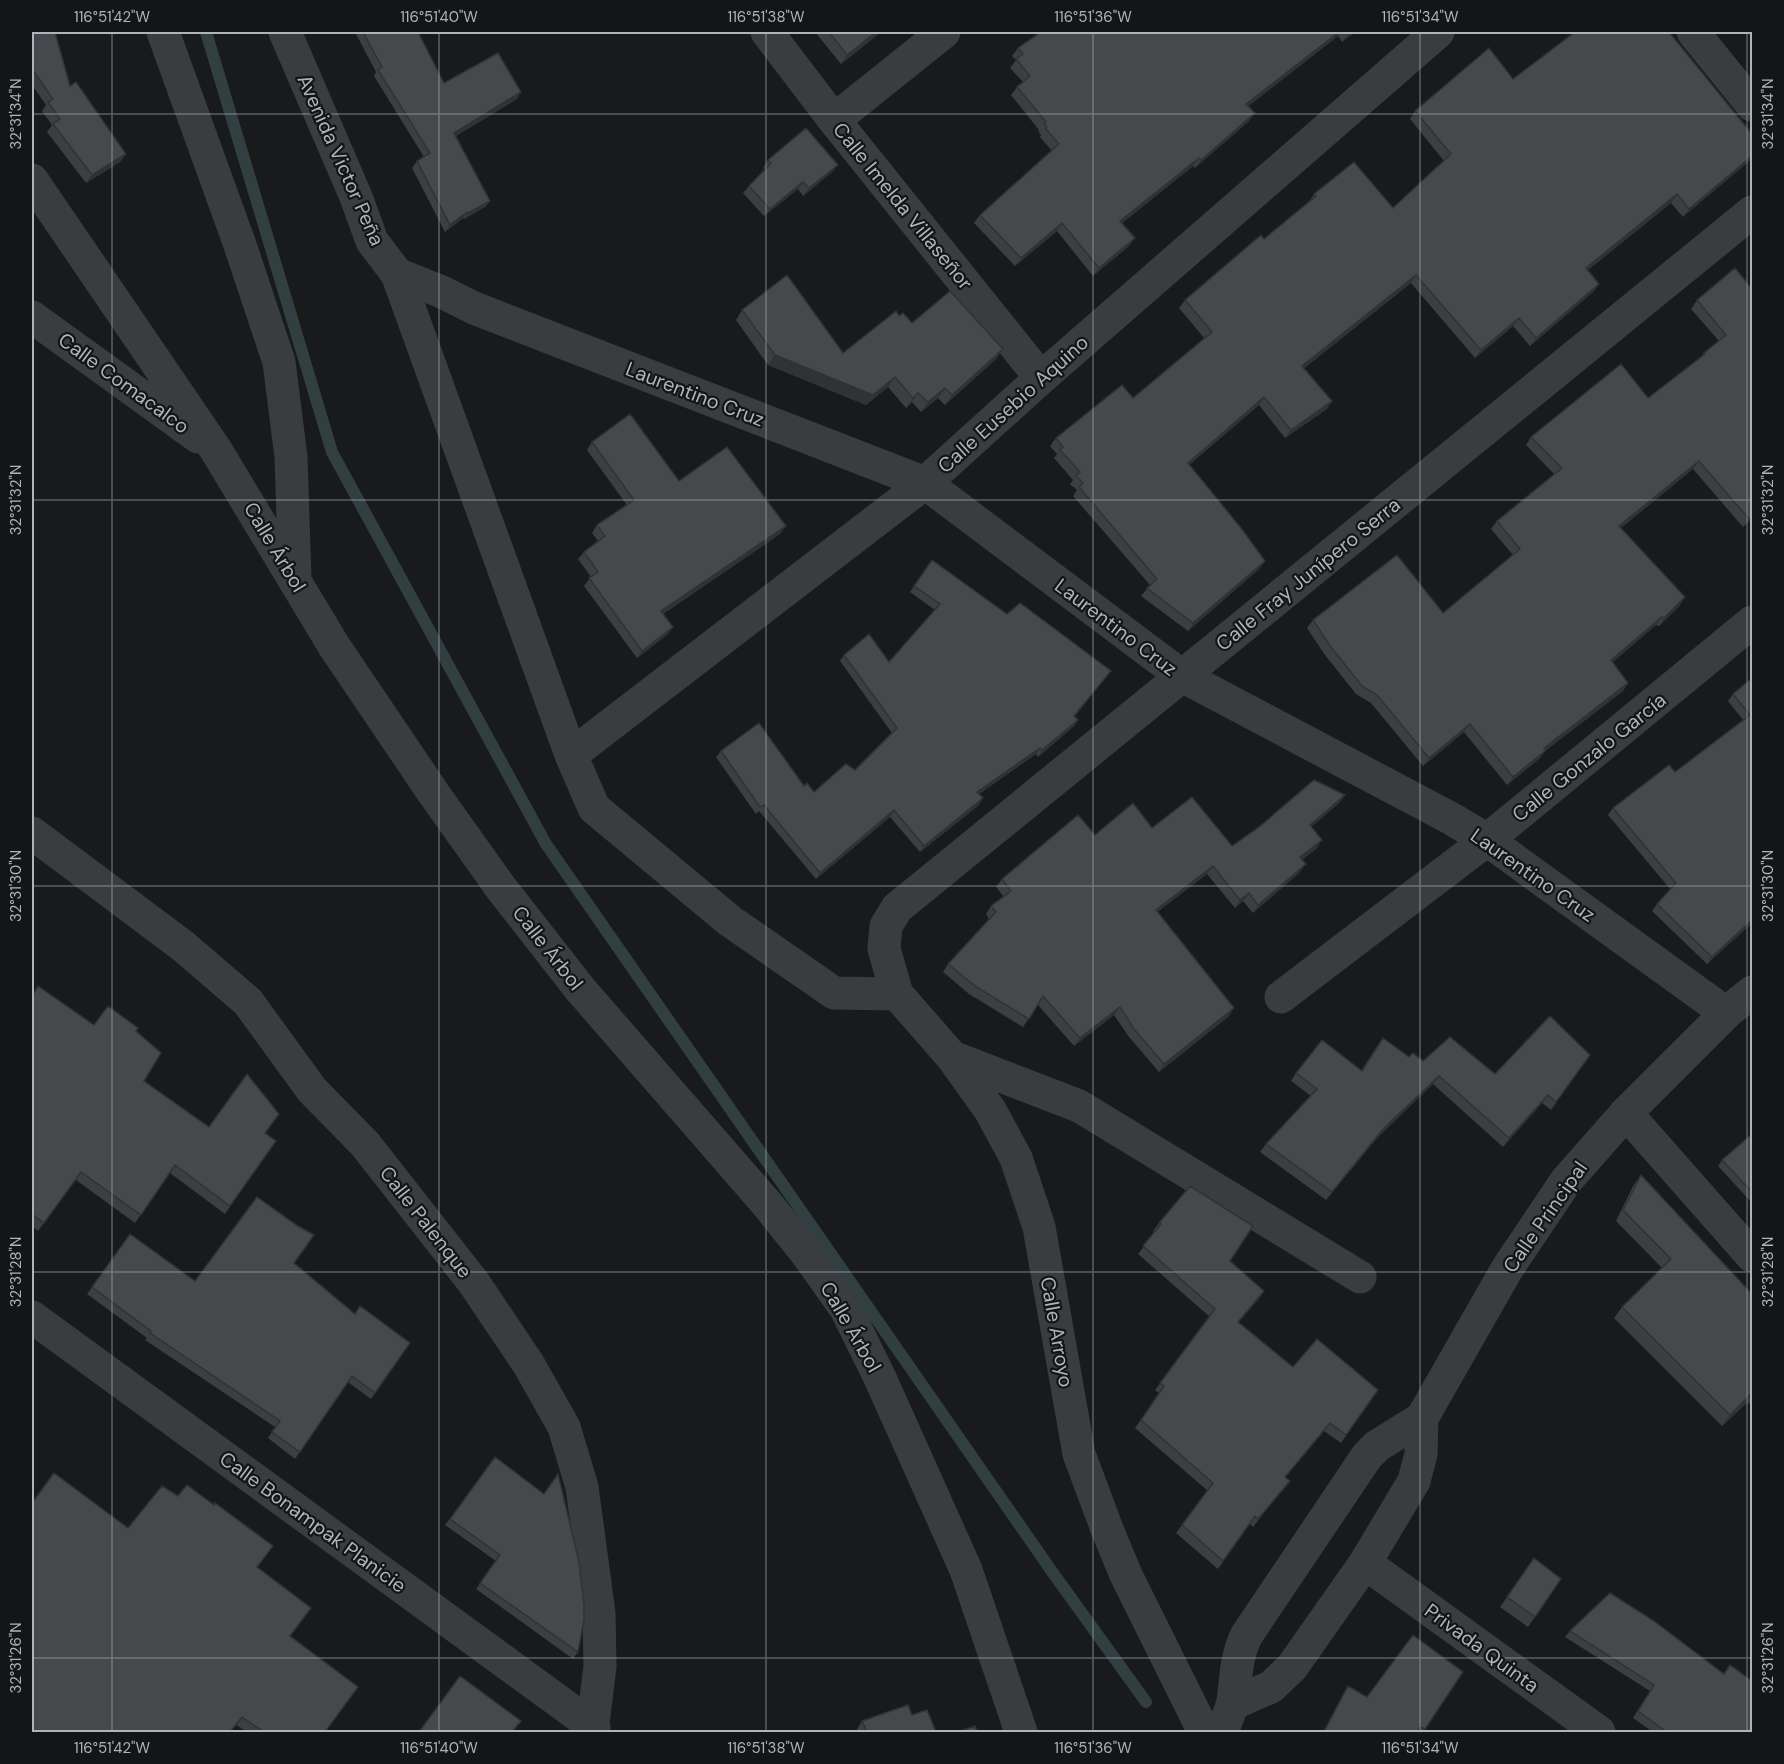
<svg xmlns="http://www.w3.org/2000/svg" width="1784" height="1764" viewBox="0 0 1784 1764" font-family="'DM Sans',sans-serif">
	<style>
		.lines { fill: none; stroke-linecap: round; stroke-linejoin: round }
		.stream { stroke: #313f41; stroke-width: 12 }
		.minor { stroke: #3a3d40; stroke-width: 33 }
		.tertiary { stroke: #3a3d40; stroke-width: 33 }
		.wall { fill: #3c3e40 }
		.shaded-wall { fill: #313234 }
		.building { fill: #46484b; stroke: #313234; stroke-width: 1.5 }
		.ticks { fill: none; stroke: #acb5bb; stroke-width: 1.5; stroke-opacity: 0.45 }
		.labels { text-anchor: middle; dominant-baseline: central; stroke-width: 4.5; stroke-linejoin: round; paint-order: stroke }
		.street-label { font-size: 20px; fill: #acb5bb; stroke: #141516 }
		.neatline { fill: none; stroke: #acb5bb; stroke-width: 2 }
		.ticks-label { font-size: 15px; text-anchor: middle; fill: #acb5bb }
	</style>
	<rect width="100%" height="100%" fill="#191a1b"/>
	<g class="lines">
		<!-- stream -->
		<path class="stream" d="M206,32L332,452L546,844L1053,1573L1146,1702"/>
		<!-- minor -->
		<path class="minor" d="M163,32L240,245L279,362L291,457L295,579
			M285,32L356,197L372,241L397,274L442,292L474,308L925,483L1182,676L1452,819L1487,840L1726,1013
			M767,32L834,120L1041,378
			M1693,32L1752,105
			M834,120L944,32
			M32,180L216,450L334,646L434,794L501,888L580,989L767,1204L807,1254L846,1309L880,1378L966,1570L1021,1732
			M397,274L571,755L594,808L730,921L834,993L897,994
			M32,317L198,437
			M571,755L925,483L1041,378L1438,32
			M32,833L183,946L248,1002L312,1090L365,1144L474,1283L529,1365L564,1427L582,1487L599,1613L600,1666L592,1732
			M1281,997L1487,840L1752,622
			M952,1057L1079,1106L1360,1277
			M1626,1113L1752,1256
			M32,1317L594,1727
			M1365,1563L1599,1732
			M1204,1732L1126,1575L1107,1529L1079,1454L1039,1227L1016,1158L990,1110L952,1057L897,994L884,949L886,926L897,908L1752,212"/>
		<!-- tertiary -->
		<path class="tertiary" d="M1232,1704L1271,1687L1292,1667L1365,1563L1414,1481L1421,1454L1422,1418L1507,1269L1566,1181L1626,1113L1726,1013L1752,992
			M1222,1732C1225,1722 1231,1712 1233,1701C1236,1678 1236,1657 1246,1636L1367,1456L1377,1446L1422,1418"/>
	</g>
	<!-- wall -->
	<path class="wall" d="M32,32L70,86L126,154L120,162L86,183L47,132L52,125L42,111L46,105L32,85Z
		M355,32H418L444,83L517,99L456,136L490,201L485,207L464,219L463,218L445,232L412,168L417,161L424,157L374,76L376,72Z
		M815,32H881L841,64Z
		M1041,32H1355L1342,42L1338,36L1248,106L1249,121L1195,168L1193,166L1122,223L1129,246L1093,276L1057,231L1015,266L974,223L980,215L1052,151L1040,137L1041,135L1038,131L1039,130L1011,95L1017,87L1023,82L1010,68L1016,60L1012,56L1018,48Z
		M1513,79L1752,134L1683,217L1671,203L1588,270L1599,284L1593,292L1530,346L1513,326L1475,358L1411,283L1304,368L1327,409L1285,438L1259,405L1189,465L1265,561L1259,569L1188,631L1141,596L1150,585L1073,496L1077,490L1070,484L1073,480L1054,458L1057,454L1050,446L1056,438L1133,398L1205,339L1179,308L1185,300L1264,239L1309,202L1314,194L1393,208L1444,161L1410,119L1415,111Z
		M768,160L838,165L832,172L803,196L798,189L764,216L743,193L749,186L765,170L763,168Z
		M1735,268L1752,519L1743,527L1693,469L1621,528L1680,605L1659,626L1656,625L1612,662L1628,683L1623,691L1545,751L1540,758L1507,785L1464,732L1423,766L1371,703L1356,694L1325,655L1307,628L1313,620L1443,613L1513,555L1491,529L1497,521L1554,474L1526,445L1531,437L1648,398L1701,358L1704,353L1719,341L1691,309L1697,300Z
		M742,310L843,353L899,316L912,323L1003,349L996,359L945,405L938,398L921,412L912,402L906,408L888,387L866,405L768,365L736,320Z
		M592,442L679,481L780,534L663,614L673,627L668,634L637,658L584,586L591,577L578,559L584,552L598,541L592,533L597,525L627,505L587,450Z
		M932,560L1007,614L1111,671L1075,716L1078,720L1074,726L1038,757L1036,754L979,794V805L920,852L890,817L816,879L759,811L756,814L716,757L721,751L804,786L814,792L855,770L892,733L840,661L844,655L889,662L935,610L910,592Z
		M1752,678V923L1707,964L1652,911L1657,904L1671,890L1608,815L1613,808L1675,772L1743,720L1728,701L1733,694Z
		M1345,795L1339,803L1311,827L1317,848L1302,860L1300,872L1253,913L1243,901L1235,908L1207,874L1157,912L1229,1016L1159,1072L1129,1037L1114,1015L1074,1046L1038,1005L1023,1027L969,994L943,972L948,964L989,919L986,914L991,906L1004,897L996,887L1002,879L1095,835L1152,828L1232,846Z
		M32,995L94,1025L136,1031L144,1081L209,1127L265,1133L276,1141L225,1214L170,1173L135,1223L76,1180L38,1231L32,1226Z
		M1377,1046L1409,1057L1423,1061L1495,1074L1590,1055L1551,1110L1542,1103L1503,1147L1433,1084L1378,1137L1326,1200L1260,1152L1266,1144L1311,1096L1291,1081L1296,1073L1361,1071Z
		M1752,1134V1203L1718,1166L1722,1160Z
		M1641,1175L1752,1294V1407L1748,1402L1722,1426L1614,1318L1622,1307L1662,1268L1616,1221L1633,1186Z
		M1159,1223L1230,1261L1264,1291L1238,1323L1293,1367L1378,1390L1341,1443L1324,1431L1285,1477L1284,1488L1253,1527L1250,1524L1218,1569L1176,1533L1208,1491L1135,1428L1159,1393L1155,1390L1210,1317L1138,1254L1155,1232L1153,1231Z
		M130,1234L195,1281L294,1263L355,1314L410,1343L371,1399L348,1382L295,1459L268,1438L275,1427L145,1340L147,1338L87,1294Z
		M495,1457L578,1652L573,1659L476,1589L496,1561L445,1525Z
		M128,1528L257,1567L291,1636L325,1732H247L236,1725Z
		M1534,1558L1561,1579L1528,1627L1500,1607Z
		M1570,1631L1724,1674L1752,1732H1653L1633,1718L1650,1691L1565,1637Z
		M1463,1672L1423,1732H1323L1344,1692L1348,1686L1367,1697Z
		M912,1715L936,1732H858L857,1729L862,1721Z"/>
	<!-- shaded-wall -->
	<path class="shaded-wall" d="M876,32H881L841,64L847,55Z
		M1339,32H1341L1338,36L1241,112L1246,104Z
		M1351,32H1355L1342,42L1348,34Z
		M521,92L517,99L450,139L454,133Z
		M1255,113L1249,121L1195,168L1201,160Z
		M126,154L120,162L86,183L92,175Z
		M1752,156V159L1683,217L1689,209Z
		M1199,158L1193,166L1115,229L1120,221Z
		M838,165L832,172L803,196L809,188Z
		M803,182L798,189L764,216L770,209Z
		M1677,194L1671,203L1580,276L1586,268Z
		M490,201L485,207L464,219L468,213Z
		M467,212L463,218L445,232L450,225Z
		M1062,223L1057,231L1015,266L1021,258Z
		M1135,238L1129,246L1093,276L1099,268Z
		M1416,275L1411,283L1297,374L1302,366Z
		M1599,284L1593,292L1530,346L1536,338Z
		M1519,318L1513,326L1475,358L1481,350Z
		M1003,349L996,359L945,405L952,395Z
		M775,355L895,377L888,387L866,405L768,365Z
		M945,388L938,398L921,412L928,402Z
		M918,393L912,402L906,408L913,398Z
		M1264,397L1259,405L1182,471L1188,463Z
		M1332,401L1327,409L1285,438L1291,430Z
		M1699,461L1693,469L1613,534L1619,526Z
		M1752,516V519L1743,527L1749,519Z
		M786,526L780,534L656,619L661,611Z
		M1265,561L1259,569L1188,631L1193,623Z
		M1685,597L1680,605L1659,626L1664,618Z
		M1662,617L1656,625L1605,669L1611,660Z
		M673,627L668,634L637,658L642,651Z
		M1628,683L1623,691L1545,751L1540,758L1507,785L1513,777L1544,748Z
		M1078,720L1074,726L1038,757L1042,750Z
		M1470,724L1464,732L1423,766L1429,758Z
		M1040,748L1036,754L973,798L977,792Z
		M1345,795L1339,803L1304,833L1310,825Z
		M983,798L979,805L920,852L924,846Z
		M894,810L890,817L816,879L820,873Z
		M1322,840L1317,848L1295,865L1300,857Z
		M1306,864L1300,872L1253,913L1258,905Z
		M1213,866L1207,874L1150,918L1156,910Z
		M1249,893L1243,901L1235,908L1240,900Z
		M1752,920V923L1707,964L1712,957Z
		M1120,1007L1114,1015L1074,1046L1080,1038Z
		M1234,1008L1229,1016L1159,1072L1164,1064Z
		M1439,1076L1433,1084L1378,1137L1326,1200L1383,1129Z
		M1548,1095L1542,1103L1503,1147L1509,1138Z
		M1264,1291L1259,1299L1232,1330L1238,1322Z
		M1752,1393L1748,1402L1722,1426L1730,1415Z
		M1330,1423L1324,1431L1279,1485L1285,1477Z
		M1290,1481L1284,1488L1253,1527L1258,1519Z"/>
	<!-- building -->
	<path class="building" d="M32,32H55L70,86L76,82L126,154L92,175L53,124L60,119L48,102L53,99L32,69Z
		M363,32H418L444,83L498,53L521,92L454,133L490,201L468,213L467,212L450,225L417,161L430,153L378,70L382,67Z
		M829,32H876L847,55Z
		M1041,32H1339L1246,104L1255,113L1201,160L1199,158L1120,221L1135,238L1099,268L1062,223L1021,258L980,215L1059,144L1046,129L1047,127L1044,123L1046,122L1017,87L1030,76L1016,59L1023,54L1018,48Z
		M1575,32H1669L1752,134V156L1689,209L1677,194L1586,268L1599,284L1536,338L1519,318L1481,350L1416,275L1302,366L1332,401L1291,430L1264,397L1188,463L1241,528L1265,561L1193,623L1147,588L1157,579L1079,487L1083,483L1076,476L1080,472L1060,450L1063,447L1056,438L1122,385L1133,398L1212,332L1185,300L1261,235L1264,239L1316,196L1314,194L1354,162L1393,208L1451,154L1415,111L1489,48L1513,79Z
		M806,128L838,165L809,188L803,182L770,209L749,186L771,163L768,160Z
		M1735,268L1752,289V516L1749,519L1699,461L1619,526L1685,597L1664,618L1662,617L1611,660L1628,683L1544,748L1546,750L1513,777L1470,724L1429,758L1377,695L1362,686L1331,647L1313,620L1397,555L1443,613L1520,549L1497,521L1562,468L1531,437L1621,364L1648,398L1705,354L1704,353L1726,335L1697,300Z
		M787,275L843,353L896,311L899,316L903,313L912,323L950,291L1003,349L952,395L945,388L928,402L918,393L913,398L895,377L873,395L775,355L742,310Z
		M630,414L679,481L727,447L786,526L661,611L673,627L642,651L589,578L598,572L584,552L605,536L597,525L634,500L592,442Z
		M932,560L1007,614L1020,603L1111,671L1074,716L1078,720L1042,750L1040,748L977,792L983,798L924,846L894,810L820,873L764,805L760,807L721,751L759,723L804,786L807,783L814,792L846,764L855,770L897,728L844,655L869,634L889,662L940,604L914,586Z
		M1752,678V920L1712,957L1657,904L1676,883L1613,808L1669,765L1675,772L1750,715L1733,694Z
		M1314,780L1345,795L1310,825L1322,840L1300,857L1306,864L1258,905L1249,893L1240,900L1213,866L1156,910L1234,1008L1164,1064L1134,1029L1120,1007L1080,1038L1043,996L1029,1019L975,986L948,964L996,912L991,906L1011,891L1002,879L1078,815L1095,835L1133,803L1152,828L1192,797L1232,846L1259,827Z
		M38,986L94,1025L108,1006L138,1028L136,1031L161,1053L144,1081L209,1127L247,1074L279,1114L265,1133L276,1141L230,1206L175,1165L141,1215L81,1172L44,1223L32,1214V1111L33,1109L32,1108V996Z
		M1550,1016L1590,1055L1556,1102L1548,1095L1509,1138L1439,1076L1383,1129L1332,1192L1266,1144L1317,1089L1296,1073L1322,1040L1362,1071L1383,1038L1409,1057L1413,1053L1423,1061L1450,1037L1495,1074Z
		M1752,1134V1192L1722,1160Z
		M1641,1175L1752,1294V1393L1730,1415L1622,1307L1671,1259L1623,1210Z
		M1190,1186L1253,1226L1230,1261L1264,1291L1238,1322L1293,1367L1317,1339L1378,1390L1346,1435L1330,1423L1285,1477L1290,1481L1258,1519L1255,1516L1223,1561L1182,1525L1213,1483L1141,1420L1164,1386L1160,1383L1215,1309L1143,1246L1161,1224L1159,1223Z
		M257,1197L298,1226L314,1235L294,1263L355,1314L360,1306L410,1343L375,1393L352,1376L300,1452L272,1432L280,1421L150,1333L151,1331L92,1287L130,1234L195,1281Z
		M495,1457L544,1494L558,1474L579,1562L584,1605V1620L578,1652L480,1583L500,1555L450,1519Z
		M54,1473L128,1528L162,1486L178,1496L187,1485L214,1505L215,1503L273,1546L257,1567L311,1608L290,1636L358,1687L325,1732H264L242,1717L230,1732H32V1503Z
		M1534,1558L1561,1579L1535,1617L1507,1597Z
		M1610,1593L1654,1621L1724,1674L1730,1665L1752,1681V1732H1667L1638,1711L1654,1685L1570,1631Z
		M1413,1635L1463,1672L1425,1729L1420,1727L1417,1732H1324L1348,1686L1367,1697Z
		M460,1676L521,1721L512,1732H419Z
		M908,1705L912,1715L927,1710L936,1732H867L862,1721Z
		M975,1726L977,1732H958Z"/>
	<!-- ticks -->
	<path class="ticks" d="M112,32V1732M439,32V1732M766,32V1732M1093,32V1732M1420,32V1732M1747,32V1732M32,114H1752M32,500H1752M32,886H1752M32,1272H1752M32,1658H1752"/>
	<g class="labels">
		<!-- street labels -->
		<g class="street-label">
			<text transform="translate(341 160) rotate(66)">Avenida Victor Peña</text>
			<text transform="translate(903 206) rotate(51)">Calle Imelda Villaseñor</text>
			<text transform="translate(124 383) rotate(36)">Calle Comacalco</text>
			<text transform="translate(695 394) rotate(21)">Laurentino Cruz</text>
			<text transform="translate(1013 404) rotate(-42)">Calle Eusebio Aquino</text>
			<text transform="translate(275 547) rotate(59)">Calle Árbol</text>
			<text transform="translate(1308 574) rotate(-39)">Calle Fray Junípero Serra</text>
			<text transform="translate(1116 627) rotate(37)">Laurentino Cruz</text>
			<text transform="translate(1589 757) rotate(-39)">Calle Gonzalo García</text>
			<text transform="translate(1533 875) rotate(35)">Laurentino Cruz</text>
			<text transform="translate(548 948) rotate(52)">Calle Árbol</text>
			<text transform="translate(1545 1217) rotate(-55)">Calle Principal</text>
			<text transform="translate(426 1222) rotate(52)">Calle Palenque</text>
			<text transform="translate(851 1327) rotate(60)">Calle Árbol</text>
			<text transform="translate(1057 1332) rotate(80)">Calle Arroyo</text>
			<text transform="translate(313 1522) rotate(36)">Calle Bonampak Planicie</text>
			<text transform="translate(1482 1648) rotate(36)">Privada Quinta</text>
		</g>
	</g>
	<!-- border -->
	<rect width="1784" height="1764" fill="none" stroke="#141516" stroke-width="66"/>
	<rect x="33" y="33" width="1718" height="1698" class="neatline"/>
	<g class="ticks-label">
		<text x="112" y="22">116°51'42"W</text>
		<text x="439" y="22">116°51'40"W</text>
		<text x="766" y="22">116°51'38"W</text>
		<text x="1093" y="22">116°51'36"W</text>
		<text x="1420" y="22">116°51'34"W</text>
		<text transform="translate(16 114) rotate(-90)" y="5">32°31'34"N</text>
		<text transform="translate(1768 114) rotate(-90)" y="5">32°31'34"N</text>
		<text transform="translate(16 500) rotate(-90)" y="5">32°31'32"N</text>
		<text transform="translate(1768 500) rotate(-90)" y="5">32°31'32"N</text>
		<text transform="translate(16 886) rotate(-90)" y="5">32°31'30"N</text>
		<text transform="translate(1768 886) rotate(-90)" y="5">32°31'30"N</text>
		<text transform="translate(16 1272) rotate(-90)" y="5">32°31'28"N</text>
		<text transform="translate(1768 1272) rotate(-90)" y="5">32°31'28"N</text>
		<text transform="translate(16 1658) rotate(-90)" y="5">32°31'26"N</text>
		<text transform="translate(1768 1658) rotate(-90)" y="5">32°31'26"N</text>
		<text x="112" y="1753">116°51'42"W</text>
		<text x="439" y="1753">116°51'40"W</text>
		<text x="766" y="1753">116°51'38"W</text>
		<text x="1093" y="1753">116°51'36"W</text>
		<text x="1420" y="1753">116°51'34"W</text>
	</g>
</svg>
